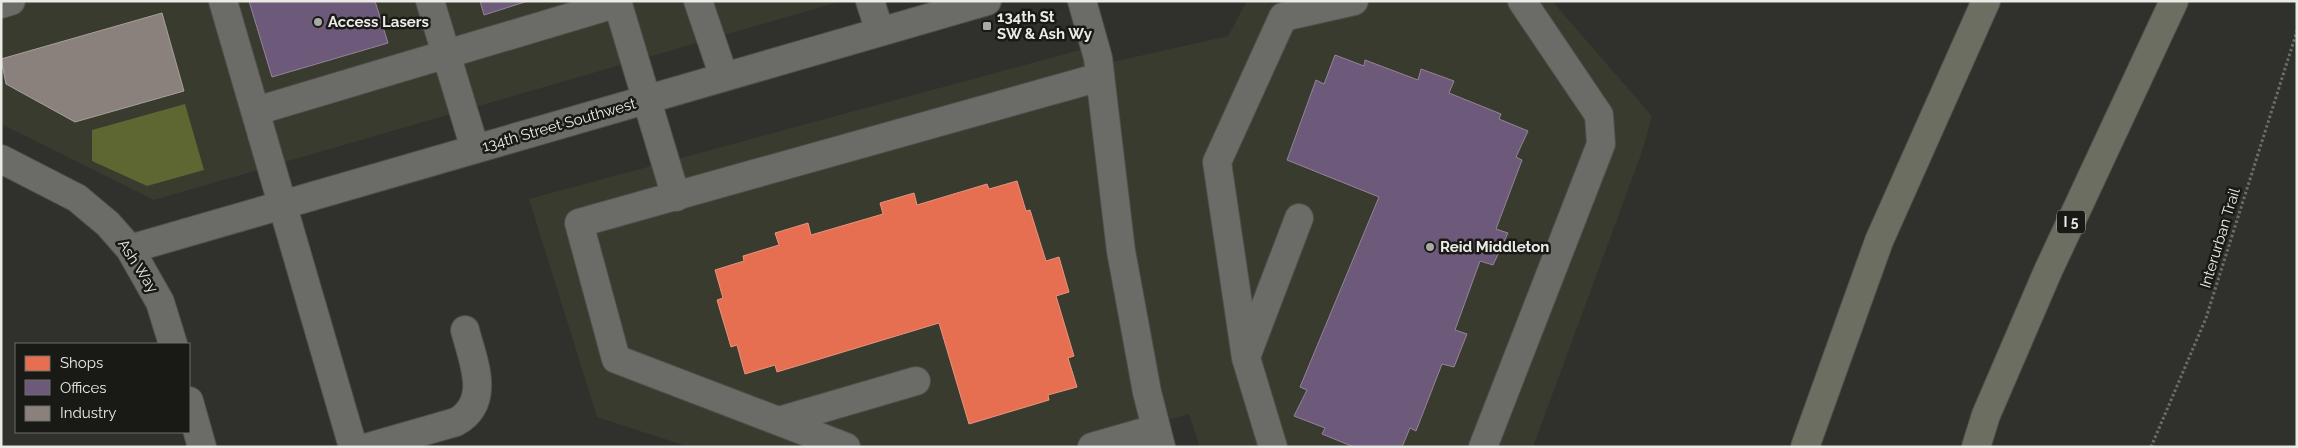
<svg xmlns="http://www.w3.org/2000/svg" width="2298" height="448" viewBox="0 0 2298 448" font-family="Raleway,sans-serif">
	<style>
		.built { fill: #393b2f }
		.water { fill: #5e6631 }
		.shops { fill: #e76f51; stroke: #e8947e }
		.offices { fill: #6d597a; stroke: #92859a }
		.industry { fill: #8a817c; stroke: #a7a19c }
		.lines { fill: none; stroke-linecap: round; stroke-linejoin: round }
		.minor-casing { stroke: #4e4f4b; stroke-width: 30 }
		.highway-casing { stroke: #4e4f4b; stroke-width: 30 }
		.path { stroke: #6c6c6a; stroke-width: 3; stroke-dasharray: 2.5 2.5; stroke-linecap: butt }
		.minor { stroke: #6b6c68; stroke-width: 28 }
		.highway { stroke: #6c6e61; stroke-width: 28 }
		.poi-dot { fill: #a9aaa5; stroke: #191a16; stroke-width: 2 }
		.labels { text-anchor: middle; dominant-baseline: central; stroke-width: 5; stroke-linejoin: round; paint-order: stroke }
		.shield { fill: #191a16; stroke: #abaca8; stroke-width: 1 }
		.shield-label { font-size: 14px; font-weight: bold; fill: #eaebe6 }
		.poi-label { font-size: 15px; font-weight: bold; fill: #eaebe6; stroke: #191a16; text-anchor: start }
		.street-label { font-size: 15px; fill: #eaebe6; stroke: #191a16 }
	</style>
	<rect width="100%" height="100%" fill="#30302c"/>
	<!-- built -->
	<path class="built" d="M1,1H842L154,200L1,124Z
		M1247,1H1552L1652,116L1643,149L1533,447H1200L1189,414L1070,447H689L597,417L529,199L1102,44L1108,63L1228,36Z"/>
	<!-- water -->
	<path class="water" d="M185,104L204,170L147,186L92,161V130Z"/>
	<!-- shops -->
	<path class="shops" d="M1017,181L1026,211L1030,210L1046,261L1059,257L1069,292L1056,296L1074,356L1068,358L1077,387L1048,395L1049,400L969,424L939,323L777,372L775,365L745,374L737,345L731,347L717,300L723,298L715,270L744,261L743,256L779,245L775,233L808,223L811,235L883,214L880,203L914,193L917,205L987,184L989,189Z"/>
	<!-- offices -->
	<path class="offices" d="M249,1H375L388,43L272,77Z
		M480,1H528L484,15Z
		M1335,55L1364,66L1365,60L1418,80L1421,69L1454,81L1449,93L1501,114L1499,119L1528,131L1516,157L1522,160L1496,229L1508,233L1493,265L1480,261L1455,330L1467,334L1454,367L1442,364L1416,431L1410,428L1402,447H1354L1322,434L1325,428L1294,416L1307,390L1300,387L1379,197L1287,160L1316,80L1324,84Z"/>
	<!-- industry -->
	<path class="industry" d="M162,13L184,91L75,122L6,84L1,59Z"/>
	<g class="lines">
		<!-- minor casing -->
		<g class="minor-casing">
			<path id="minor" d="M223,1L353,447
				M430,1L475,149
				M617,1L676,197
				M698,1L724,77
				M870,1L880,32
				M1082,1L1098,58L1121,251L1147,392L1161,447
				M1,4L11,1
				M256,111L618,3
				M1,159L77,198L108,224L130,249L160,302L173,344
				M130,249L987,1
				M1246,357L1299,218
				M189,401L202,447
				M779,421L916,381
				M369,447L456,422C492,402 473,361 465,330
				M846,447L616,359L579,223L1100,77
				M1092,447L1155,429
				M1273,447L1246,358L1217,162L1283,17L1354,1
				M1483,447L1601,144L1599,115L1522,1"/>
		</g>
		<!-- highway casing -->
		<g class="highway-casing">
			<path id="highway" d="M1805,447L1879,241L1986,1
				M1976,447L1986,415L2048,271L2174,1"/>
		</g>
		<!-- path -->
		<path class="path" d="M2151,447L2206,318L2297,31"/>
		<!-- minor -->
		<use href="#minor" class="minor"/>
		<!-- highway -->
		<use href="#highway" class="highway"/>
	</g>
	<!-- markers -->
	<g class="poi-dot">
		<circle cx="318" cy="22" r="5"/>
		<rect x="982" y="21" width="10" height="10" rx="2.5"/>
		<circle cx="1430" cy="247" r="5"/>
	</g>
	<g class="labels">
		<!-- shield labels -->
		<rect class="shield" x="2057" y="210.5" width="28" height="23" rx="4"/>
		<g class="shield-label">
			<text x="2071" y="222">I 5</text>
		</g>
		<!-- poi labels -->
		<g class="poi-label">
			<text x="997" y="17">134th St<tspan x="997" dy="17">SW &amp; Ash Wy</tspan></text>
			<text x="328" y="22">Access Lasers</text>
			<text x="1440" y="247">Reid Middleton</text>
		</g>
		<!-- street labels -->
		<g class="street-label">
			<text transform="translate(559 125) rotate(-16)">134th Street Southwest</text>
			<text transform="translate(2220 238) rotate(-73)">Interurban Trail</text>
			<text transform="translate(138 266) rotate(57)">Ash Way</text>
		</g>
	</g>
	<!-- border -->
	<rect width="2298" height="448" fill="none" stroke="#eaebe6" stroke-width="5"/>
	<!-- legend -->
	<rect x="15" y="343" width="175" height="90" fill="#191a16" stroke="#6d6e69"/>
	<rect x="25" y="356" width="25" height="15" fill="#e76f51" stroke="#6d6e69"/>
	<text x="60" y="368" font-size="15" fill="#eaebe6">Shops</text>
	<rect x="25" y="380" width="25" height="15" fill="#6d597a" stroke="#6d6e69"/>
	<text x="60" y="393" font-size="15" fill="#eaebe6">Offices</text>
	<rect x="25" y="406" width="25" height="15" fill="#8a817c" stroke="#6d6e69"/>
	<text x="60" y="418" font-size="15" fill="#eaebe6">Industry</text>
</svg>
